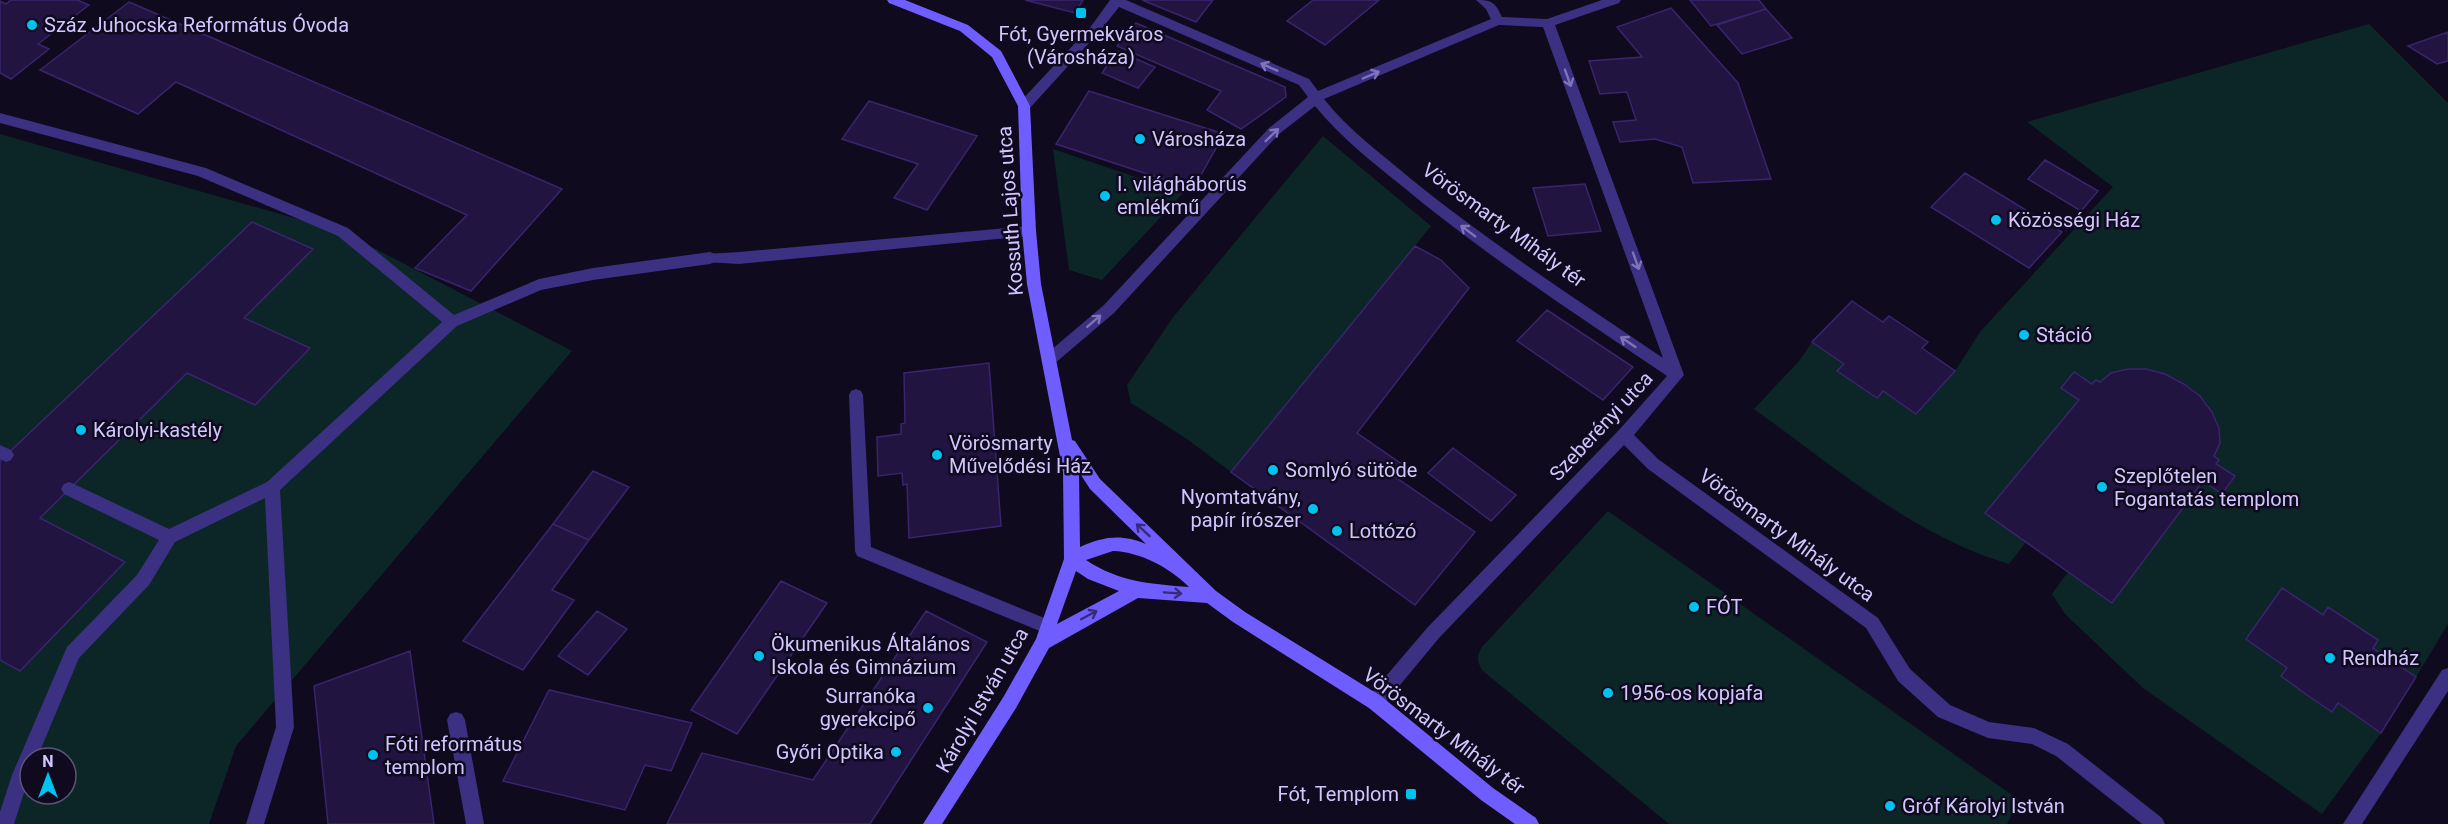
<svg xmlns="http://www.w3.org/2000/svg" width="2448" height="824" viewBox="0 0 2448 824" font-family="Roboto,sans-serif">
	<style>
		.green { fill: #0c2628; fill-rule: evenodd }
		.building { fill: #211440; stroke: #3a246e; stroke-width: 1.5 }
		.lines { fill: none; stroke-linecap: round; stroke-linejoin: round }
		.service { fill: #3b3081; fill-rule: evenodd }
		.minor { fill: #3b3081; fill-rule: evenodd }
		.secondary { fill: #705dff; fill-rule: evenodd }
		.oneway { stroke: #7f74ba }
		.oneway2 { stroke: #362b77 }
		.poi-dot { fill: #00c2f1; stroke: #0f0a1d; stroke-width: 2 }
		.labels { text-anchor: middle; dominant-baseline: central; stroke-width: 5; stroke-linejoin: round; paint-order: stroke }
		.poi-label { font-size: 20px; fill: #d2c6ff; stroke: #0f0a1d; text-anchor: start }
		.street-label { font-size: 20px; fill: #d2c6ff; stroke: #0f0a1d }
	</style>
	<rect width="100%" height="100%" fill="#0f0a1d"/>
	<!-- green -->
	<path class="green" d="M2369,24L2448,103V624L2416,677L2373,648L2378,640L2328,607L2323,615L2282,588L2246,639L2287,668L2282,677L2332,712L2338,703L2381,733L2322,814L2143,688L2065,614L2052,594L2068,572L2112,603L2203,481L2222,493C2219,482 2214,469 2214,457C2214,447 2222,440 2219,427C2206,380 2139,352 2100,382L2096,380L2092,384L2075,373L2079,400L1985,513L2026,542L2009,564C1914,536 1833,466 1754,409L1800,360L1812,342L1844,364L1838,371L1876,398L1883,391L1917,414L1955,371L1980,332L2113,187L2027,122Z
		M0,134L343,232L572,351L236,746L209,824H0ZM30,758H66V794H30Z
		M1323,136L1431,226L1231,472L1187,439L1131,403L1127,385L1174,316Z
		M1053,149L1183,193L1102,280L1069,270Z
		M1608,511L2019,800L2007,824H1669L1483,671C1477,662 1476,657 1482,647Z"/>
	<!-- building -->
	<path class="building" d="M11,0H77L89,5L38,44L49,49L11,79L0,73V1L6,4Z
		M1025,0H1083L1075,13Z
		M1142,0H1213L1196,22Z
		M1313,0H1379L1325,45L1287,21Z
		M1690,0H1759L1766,9L1711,26Z
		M129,2L562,189L471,291L415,268L467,215L176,82L138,114L40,70Z
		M1671,8L1738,83L1771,179L1693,183L1682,147L1655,139L1620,142L1613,122L1636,120L1627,92L1600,94L1589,61L1642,57L1617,27Z
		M1766,9L1792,38L1742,54L1717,25Z
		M1136,23L1285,87L1286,97L1241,129L1207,110L1221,91L1117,46Z
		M2448,32V61L2437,64L2408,46Z
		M1117,51L1155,67L1138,88L1102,73Z
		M1089,91L1224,134L1193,189L1056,144Z
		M869,101L977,136L927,210L894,198L918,164L842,139Z
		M2045,160L2098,191L2081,211L2028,179Z
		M1965,173L2062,232L2029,268L1931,207Z
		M1585,184L1601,231L1548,236L1533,188Z
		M252,222L313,249L244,318L310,348L255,405L187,373L40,518L125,562L20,671L0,660V461Z
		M1415,246L1441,260L1469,288L1357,433L1403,465L1394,476L1475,532L1415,605L1231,472Z
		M1852,301L1883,322L1889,316L1928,342L1922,348L1955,371L1916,414L1883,391L1877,398L1837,371L1844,364L1812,342Z
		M1547,310L1633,367L1603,400L1517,341Z
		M989,363L1001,526L909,538L907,484L903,485L902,473L878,476L877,437L901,434V424L905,423L904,373Z
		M2128,369H2146L2165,374L2184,384L2200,396L2212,412L2219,428L2220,443L2214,456L2219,460L2216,464L2235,476L2222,494L2203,481L2112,603L1985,513L2079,400L2061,388L2074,372L2092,384L2096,380L2100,382L2111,373Z
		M1453,448L1516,495L1491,521L1428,473Z
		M593,471L629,487L589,540L553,524Z
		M553,524L589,540L552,590L574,600L523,670L463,641Z
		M781,581L827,603L737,734L691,710Z
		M2282,588L2323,615L2328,607L2378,640L2373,648L2416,677L2381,733L2338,703L2332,712L2307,695L2281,676L2287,668L2246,639Z
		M597,611L627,629L588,675L558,656Z
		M926,611L987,642L870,824H667L702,753L813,780Z
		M410,651L434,824H328L314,686Z
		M549,690L692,723L671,771L645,765L625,810L503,781Z"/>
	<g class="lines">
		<!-- service -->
		<path class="service" d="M0,113L206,168L348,228L454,315L539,279L593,268L710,252L715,254L717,258L715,262L710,264L593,280L541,290L457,326L280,490L294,727L264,824H246L276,727L265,498L175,542L149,585L79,658L37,758H30V774L14,824H0V812L12,775L67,647L137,575L159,540L64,494L61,489L64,484L69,482L74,484L169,529L267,482L442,322L338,236L198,176L0,123Z
			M856,389L861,391L863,395L871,547L1054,622L1056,627L1054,632L1048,635L1042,632L857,556L855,551L849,395L851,391Z
			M0,445L11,450L14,455L11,460L6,462L0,459Z
			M2448,668V691L2362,824H2343L2442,670Z
			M456,712L462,714L465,720L484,824H466L447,720L450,714Z"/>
		<!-- minor -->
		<path class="minor" d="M1110,0H1126L1309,79L1318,91L1491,19L1486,9L1476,0C1492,0 1495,2 1502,17L1547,19L1602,0H1621L1619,3L1555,25L1684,375L1634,435L1658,459L1878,618L1910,669L1950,705L1989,722L2034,728L2068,744L2162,818L2165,824H2142L2056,756L2032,744L1988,738L1938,717L1898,681L1866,628L1648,469L1624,445L1439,638L1381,708L1375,710L1369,708L1367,702L1369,696L1427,628L1619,430L1667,376C1577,315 1486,256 1402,186C1371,161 1340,137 1315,106L1279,134L1114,313L1054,364H1044L1042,360L1044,356L1104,305L1269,128L1308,97L1299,85L1119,7L1100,31L1029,109H1019L1018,106L1019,103L1092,25ZM1499,25L1543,27L1663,358C1578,300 1491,244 1411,179C1381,153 1349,131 1324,99Z
			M1029,226L1036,231L1029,236L739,264L705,262L703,258L705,254L739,252Z"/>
		<!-- secondary -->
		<path class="secondary" d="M887,0H905L968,25L1001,51L1030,106L1036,231L1041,284L1072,440L1075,441L1100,479L1216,591L1245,612L1381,696L1493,788L1536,818L1539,824H1515L1481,800L1369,708L1233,622L1207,603L1138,598L1049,648L1016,708L942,824H923L1004,696L1036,639L1064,559L1063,472L1027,284L1022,231L1018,106L992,57L960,31L889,3ZM1079,472L1090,489L1146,544C1122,534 1104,536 1080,547ZM1113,551C1141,552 1170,568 1189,587C1151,584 1119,582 1086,560ZM1076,571L1088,579L1119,591L1057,624Z"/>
	</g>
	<!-- one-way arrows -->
	<defs><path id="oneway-shaft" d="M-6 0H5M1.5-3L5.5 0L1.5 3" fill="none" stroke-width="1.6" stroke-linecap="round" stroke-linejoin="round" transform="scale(1.5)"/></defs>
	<g class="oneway">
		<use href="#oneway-shaft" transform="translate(1269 67) rotate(-156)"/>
		<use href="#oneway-shaft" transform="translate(1371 75) rotate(-23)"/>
		<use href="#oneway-shaft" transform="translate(1568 78) rotate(70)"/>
		<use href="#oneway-shaft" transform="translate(1272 135) rotate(-44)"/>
		<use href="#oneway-shaft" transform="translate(1468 231) rotate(-143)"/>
		<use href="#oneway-shaft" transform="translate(1636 261) rotate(70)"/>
		<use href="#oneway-shaft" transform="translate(1094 321) rotate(-41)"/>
		<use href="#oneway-shaft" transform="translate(1628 342) rotate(-146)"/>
	</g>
	<g class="oneway2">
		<use href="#oneway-shaft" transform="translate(1143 530) rotate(-137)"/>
		<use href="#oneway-shaft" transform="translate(1173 593) rotate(4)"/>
		<use href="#oneway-shaft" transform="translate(1089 615) rotate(-28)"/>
	</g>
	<!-- markers -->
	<g class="poi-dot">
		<rect x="1075" y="7" width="12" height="12" rx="3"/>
		<circle cx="32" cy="25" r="6"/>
		<circle cx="1140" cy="139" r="6"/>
		<circle cx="1105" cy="196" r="6"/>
		<circle cx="1996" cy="220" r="6"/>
		<circle cx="2024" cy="335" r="6"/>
		<circle cx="81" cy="430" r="6"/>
		<circle cx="937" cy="455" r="6"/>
		<circle cx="1273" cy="470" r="6"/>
		<circle cx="2102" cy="487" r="6"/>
		<circle cx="1313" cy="509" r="6"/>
		<circle cx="1337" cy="531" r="6"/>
		<circle cx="1694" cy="607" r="6"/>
		<circle cx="759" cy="656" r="6"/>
		<circle cx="2330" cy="658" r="6"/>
		<circle cx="1608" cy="693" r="6"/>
		<circle cx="928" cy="708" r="6"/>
		<circle cx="896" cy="752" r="6"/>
		<circle cx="373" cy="755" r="6"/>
		<rect x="1405" y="788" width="12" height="12" rx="3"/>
		<circle cx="1890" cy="806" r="6"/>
	</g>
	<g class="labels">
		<!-- poi labels -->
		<g class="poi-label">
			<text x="44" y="25">Száz Juhocska Református Óvoda</text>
			<text x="1081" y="34" text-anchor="middle">Fót, Gyermekváros<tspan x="1081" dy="23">(Városháza)</tspan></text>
			<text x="1152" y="139">Városháza</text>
			<text x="1117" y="184">I. világháborús<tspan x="1117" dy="23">emlékmű</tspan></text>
			<text x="2008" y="220">Közösségi Ház</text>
			<text x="2036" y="335">Stáció</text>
			<text x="93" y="430">Károlyi-kastély</text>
			<text x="949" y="443">Vörösmarty<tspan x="949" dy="23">Művelődési Ház</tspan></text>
			<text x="1285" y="470">Somlyó sütöde</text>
			<text x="2114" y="476">Szeplőtelen<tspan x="2114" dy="23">Fogantatás templom</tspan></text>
			<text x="1301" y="497" text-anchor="end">Nyomtatvány,<tspan x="1301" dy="23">papír írószer</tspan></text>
			<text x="1349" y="531">Lottózó</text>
			<text x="1706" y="607">FÓT</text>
			<text x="771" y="644">Ökumenikus Általános<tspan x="771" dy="23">Iskola és Gimnázium</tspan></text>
			<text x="2342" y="658">Rendház</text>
			<text x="1620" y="693">1956-os kopjafa</text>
			<text x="916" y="696" text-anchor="end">Surranóka<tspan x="916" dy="23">gyerekcipő</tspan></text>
			<text x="385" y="744">Fóti református<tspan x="385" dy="23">templom</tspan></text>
			<text x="884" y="752" text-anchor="end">Győri Optika</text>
			<text x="1399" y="794" text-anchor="end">Fót, Templom</text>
			<text x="1902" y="806">Gróf Károlyi István</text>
		</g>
		<!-- street labels -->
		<g class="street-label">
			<text transform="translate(1010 211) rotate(-94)">Kossuth Lajos utca</text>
			<text transform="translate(1504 225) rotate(36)">Vörösmarty Mihály tér</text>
			<text transform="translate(1601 426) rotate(-47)">Szeberényi utca</text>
			<text transform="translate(1787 535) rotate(36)">Vörösmarty Mihály utca</text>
			<text transform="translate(982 700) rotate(-60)">Károlyi István utca</text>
			<text transform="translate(1444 731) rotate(37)">Vörösmarty Mihály tér</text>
		</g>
	</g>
	<!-- north arrow -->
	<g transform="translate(48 776)"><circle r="28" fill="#0f0a1d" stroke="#5d5577" stroke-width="1.5"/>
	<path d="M0-4.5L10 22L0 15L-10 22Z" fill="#00c2f1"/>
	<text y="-9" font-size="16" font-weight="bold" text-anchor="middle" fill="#d2c6ff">N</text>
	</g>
</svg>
